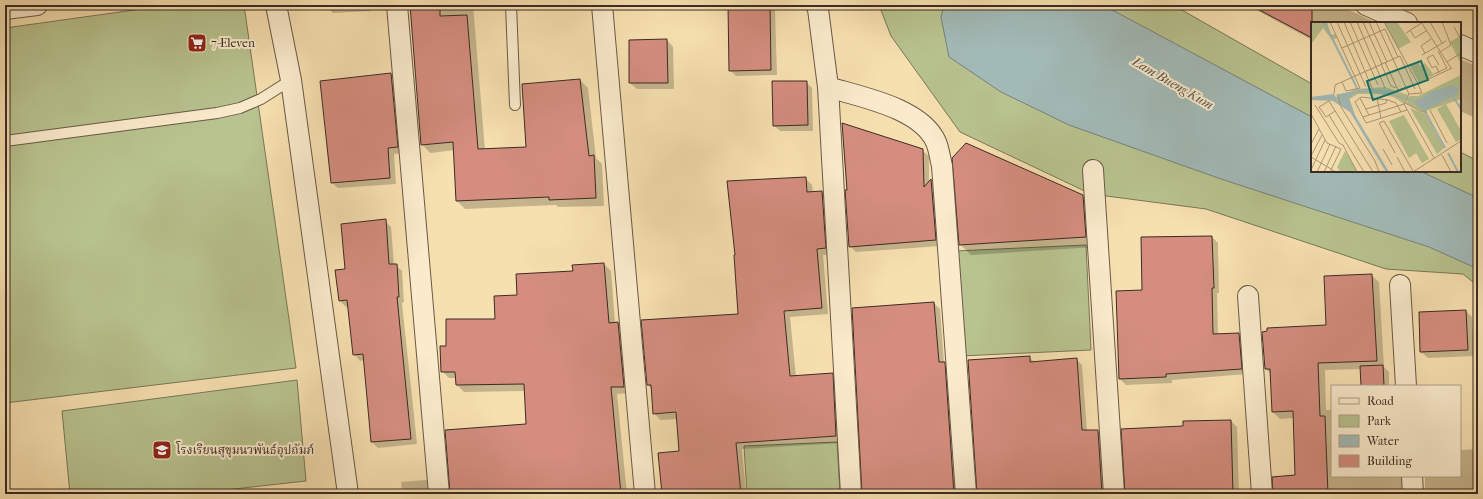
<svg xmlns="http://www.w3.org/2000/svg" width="1483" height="499" viewBox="0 0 1483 499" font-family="'IM FELL French Canon','Noto Serif Thai',serif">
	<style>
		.green { fill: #b8c38f; stroke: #7a775a }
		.water { fill: #a2bab7; stroke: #79817d }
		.shadow { fill: #0003 }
		.building { fill: #d48d7e; stroke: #3b2b25 }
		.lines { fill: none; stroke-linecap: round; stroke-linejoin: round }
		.lane-casing { stroke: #6a5848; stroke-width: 12 }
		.street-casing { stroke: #6a5848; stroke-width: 22 }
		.lane { stroke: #faebcc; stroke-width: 10 }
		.street { stroke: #faebcc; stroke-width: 20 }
		.labels { text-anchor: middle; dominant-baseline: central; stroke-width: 4; stroke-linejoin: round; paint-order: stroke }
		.poi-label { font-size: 12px; fill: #3b2b25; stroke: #faebcc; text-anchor: start }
		.water-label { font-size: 13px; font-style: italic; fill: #554f4a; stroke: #faebcc }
		.inset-river { fill: none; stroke: #a2bab7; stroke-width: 2 }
		.inset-road { fill: none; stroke: #ac9878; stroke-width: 1 }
		.view { fill: #0f766e; fill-opacity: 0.15; stroke: #0f766e; stroke-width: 2 }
		.inset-edge { fill: none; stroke: #3b2b25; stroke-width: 2 }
	</style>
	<rect width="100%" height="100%" fill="#f7e0b0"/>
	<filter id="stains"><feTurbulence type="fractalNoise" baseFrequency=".005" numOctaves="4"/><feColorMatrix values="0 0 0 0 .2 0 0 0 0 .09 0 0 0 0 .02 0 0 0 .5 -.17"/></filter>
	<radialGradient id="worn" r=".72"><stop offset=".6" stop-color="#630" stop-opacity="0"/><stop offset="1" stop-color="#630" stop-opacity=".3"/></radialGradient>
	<!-- green -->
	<path class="green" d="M170,5H244L296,368L5,403V28Z
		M879,5H1173L1312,84V171H1460V152L1478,161V286L1463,274L1386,269L1206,209L1091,194L960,132L891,36Z
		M1086,245L1091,350L961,356L955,251Z
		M297,380L306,481L189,494H70L62,411Z
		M837,442L840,494H747L744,446Z"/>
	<!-- water -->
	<path class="water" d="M944,5H1103L1312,117V171H1420L1478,198V269L1429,247L1221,179L1069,125L1001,92L949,57L941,17Z"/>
	<!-- shadow -->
	<path class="shadow" d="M327,5H370L371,11L333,13L327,7Z
		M412,5H473L485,150L527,148L580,80L588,88L596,158L602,164L604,206L558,207L556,205L465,209L457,201L455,150L430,153L422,144Z
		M729,5H770L775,10L777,75L736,76L730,70Z
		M1247,5H1339L1376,23H1312V40Z
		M667,40L673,47L674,89H637L630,83Z
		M1460,59L1474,65L1478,64V119L1460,111Z
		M391,74L397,80L403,153L394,154L396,184L338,188L331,182Z
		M806,82L812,88L813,131H780L774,125Z
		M922,150L929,156V183L931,181L937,186L941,246L856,252L850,246L848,191Z
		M805,178L812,185L813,193L822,192L829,199L832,255H823L828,314L790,317L796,377L832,374L839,381L843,443L742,449L746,494H663L680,452L678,419L660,420L654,413L652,389L648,385L739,315Z
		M1083,196L1093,207L1096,247L971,255L960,244Z
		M385,221L391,227L394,265H396L402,271L404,302L402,303L417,444L378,448L372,442L364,360L360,361L354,354L349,306L346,307L340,301L346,270Z
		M1212,237L1218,243L1219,293H1217L1218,335L1239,334L1245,340L1247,374L1172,380V383L1126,385L1120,379L1143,291Z
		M604,264L611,271L615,323H618L625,330L630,393L617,394L627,494H451L527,425L525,391L464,392L457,385V378H449L442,371L447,347L496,320L518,296L574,272Z
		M1371,275L1379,282L1384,367L1389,372V386H1362L1361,369L1325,370L1326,410H1332V476H1411L1408,494H1274L1296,476L1294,418L1280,419L1272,411L1271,374L1266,369L1327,326Z
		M934,303L940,309L944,363L950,369L960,494H863Z
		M1466,311L1472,317L1474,356L1428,358L1421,352L1420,313Z
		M1029,357L1035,363L1076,359L1082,365L1087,431H1098L1104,437L1108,494H978Z
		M1476,405H1478V445Z
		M1231,421L1237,427L1239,494H1126L1184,427Z
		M1478,449V494H1425V476H1460V450Z
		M426,480L433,487V494H402L401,482Z"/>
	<!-- building -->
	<path class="building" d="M410,5H440V16L467,15L478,149L526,147L522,84L580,79L589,156L594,155L596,198L549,200V197L456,201L453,142L421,145Z
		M728,5H770L771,70L729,71Z
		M1250,5H1312V38Z
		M667,39L668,83H629V40Z
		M391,73L398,147L388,148L390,178L331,183L320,81Z
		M772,81H807L808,125L773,126Z
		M842,123L923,149L924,187L931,179L936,240L849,247L845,190H847Z
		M966,143L1083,195L1086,237L959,245L952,158Z
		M806,177L807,192L822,191L826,248L817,249L822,308L784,311L790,376L833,373L836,436L736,443L741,494H662L658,453L679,451L676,412L653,414L651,385H647L641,320L738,314L734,255H735L727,181Z
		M386,219L389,264H397L399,297H397L411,439L371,442L363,354L353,355L347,300L339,301L335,270L345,269L341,224Z
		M1212,236L1214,288H1212L1213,334L1239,333L1242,369L1166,374V377L1119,379L1116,291L1142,290L1141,237Z
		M604,263L609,323L618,322L624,387H611L621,494H450L445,430L526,424L524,384L456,385L455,372H441L440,346H446V319H495L494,296L517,295L516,274L573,271L572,265Z
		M1372,274L1377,361L1318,363L1320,416H1325L1328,494H1273L1272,477L1295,475L1293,411L1272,412L1270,369H1265L1262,332L1267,331V328L1326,325L1324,276Z
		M934,302L939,362H945L954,494H862L852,308Z
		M1466,310L1468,350L1420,352L1419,312Z
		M1030,356V362L1077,358L1082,430H1098L1102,494H977L968,360Z
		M1383,365L1384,386H1361L1360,366Z
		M1231,420L1233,494H1125L1121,429L1183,426V421Z"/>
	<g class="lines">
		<!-- lane casing -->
		<g class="lane-casing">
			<path id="lane" d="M511,5L515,105
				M5,141L217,113L240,108L261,99L291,80"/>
		</g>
		<!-- street casing -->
		<g class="street-casing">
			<path id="street" d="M276,5L291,80L348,494
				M397,5L439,494
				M602,5L645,494
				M816,5L818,9L828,87L851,494
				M1366,5L1407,23
				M5,9L37,5
				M1460,45L1478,53
				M828,87C861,97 921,108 936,142C939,149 940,158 942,166L966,494
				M1093,170L1114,494
				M1400,285L1406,386
				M1248,296L1262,494
				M1412,476L1413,494"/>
		</g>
		<!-- lane -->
		<use href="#lane" class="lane"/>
		<!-- street -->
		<use href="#street" class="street"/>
	</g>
	<!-- icons -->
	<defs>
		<g id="supermarket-square" transform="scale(1)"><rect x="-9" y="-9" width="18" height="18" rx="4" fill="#8f2418" stroke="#faebcc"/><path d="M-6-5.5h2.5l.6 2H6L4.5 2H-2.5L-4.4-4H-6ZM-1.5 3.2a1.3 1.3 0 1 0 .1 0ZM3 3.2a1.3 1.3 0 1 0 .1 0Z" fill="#fff"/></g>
		<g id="school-square" transform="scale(1)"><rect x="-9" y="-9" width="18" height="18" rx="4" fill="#8f2418" stroke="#faebcc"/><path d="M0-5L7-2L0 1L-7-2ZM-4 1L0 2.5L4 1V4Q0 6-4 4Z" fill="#fff"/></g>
	</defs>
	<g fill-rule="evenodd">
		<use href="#supermarket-square" x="197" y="43"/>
		<use href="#school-square" x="162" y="450"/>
	</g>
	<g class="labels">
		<!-- poi labels -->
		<g class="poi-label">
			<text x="211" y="43">7-Eleven</text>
			<text x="176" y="450">โรงเรียนสุขุมนวพันธ์อุปถัมภ์</text>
		</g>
		<!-- water labels -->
		<g class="water-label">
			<text transform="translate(1173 83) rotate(30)">Lam Bueng Kum</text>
		</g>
	</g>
	<!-- overview -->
	<g transform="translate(1311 22)">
		<rect width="150" height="150" fill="#f7e0b0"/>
		<path d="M0,0H16L20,13L24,12L26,16L21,18L12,6L1,21L0,28ZM73,0H86L100,20L87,27ZM149,14L150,16V42L139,20ZM107,40L109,44L114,41L123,53L108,61L99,44ZM150,53V77L112,90L95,81L98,74H107ZM74,65L97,73L93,82L83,75L67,72H47L35,79L23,76L45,67ZM135,82L150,109V117L145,120L126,87ZM99,86L114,92L133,126L126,132ZM93,93L118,137L111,141L105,131L98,136L78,99ZM34,129L46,148L43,150H29L26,145Z" fill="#b8c38f"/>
		<path d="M142,63L146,66L150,63L145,73L112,89L103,80L77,72L55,70L44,71L38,76L44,93L78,150H75L39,90L22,79L0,78V75L23,72L27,79L26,74L28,72L53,67L79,68L84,73L105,79L122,69Z" fill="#a2bab7"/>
		<path class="inset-river" d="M13,0L46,66M141,73L150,87M112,86L134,126M137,131L147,150"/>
		<path class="inset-road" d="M19,0L49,66L35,69L31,60M26,0L55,65M33,0L61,66M39,0L67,63M46,0L74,66M52,0L71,42M58,0L76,40M65,0L98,72L111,71L107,62L141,46M73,0L107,62M110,0L140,46M119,0L131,21M143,5L150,17M99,8L104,16L115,9M95,11L112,0M31,26L74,7L87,35M129,30L140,23L131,0M114,31L110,24L120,17M111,33L135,19M74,40L87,68L102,63M136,40L150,31M70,42L80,64L85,66M128,43L122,33L116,36L121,46L125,44L128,51M123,52L136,46L127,29M23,72L24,63L89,34L104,67M26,72L30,85L64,139L68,150M49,76L58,93M66,76L70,96M94,81L111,90H116M93,82L123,136M4,83L28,121L32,123L46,150M55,87L75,81L76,77M119,88L136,121M24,89L15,95L8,85L18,79L62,150M90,90L85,81L77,78L50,75L44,80L55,101L96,88M0,92L16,121L30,127L19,150M18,93L53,150M52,95L93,82L98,72M0,122L8,107M72,127L81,143M84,131L68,101L73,99L102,149M131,133L140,150M0,134L11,113M0,135L25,150M86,135L94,150M0,148L14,118M6,150L19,122M13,150L25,124M102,150L150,119"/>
		<path class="view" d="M110,39L117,58L62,78L56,59Z"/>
		<rect width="150" height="150" class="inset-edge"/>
	</g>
	<!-- margin -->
	<rect width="1483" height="499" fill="none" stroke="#f7e0b0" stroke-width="20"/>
	<rect x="6" y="6" width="1471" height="487" fill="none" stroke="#3b2b25" stroke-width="2"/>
	<rect x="10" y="10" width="1463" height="479" fill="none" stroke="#3b2b25"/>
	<!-- legend -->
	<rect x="1331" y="385" width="130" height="92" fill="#faebcc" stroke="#ae9e89"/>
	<rect x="1339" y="398" width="20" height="6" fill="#faebcc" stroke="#ae9e89"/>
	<text x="1367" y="405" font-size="12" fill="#3b2b25">Road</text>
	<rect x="1339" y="415" width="20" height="12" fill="#b8c38f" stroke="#ae9e89"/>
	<text x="1367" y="425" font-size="12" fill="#3b2b25">Park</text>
	<rect x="1339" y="435" width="20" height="12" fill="#a2bab7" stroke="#ae9e89"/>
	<text x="1367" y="445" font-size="12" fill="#3b2b25">Water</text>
	<rect x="1339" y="455" width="20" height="12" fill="#d48d7e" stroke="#ae9e89"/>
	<text x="1367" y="465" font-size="12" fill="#3b2b25">Building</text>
	<rect width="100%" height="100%" filter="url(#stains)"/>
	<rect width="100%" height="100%" fill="url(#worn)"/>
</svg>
